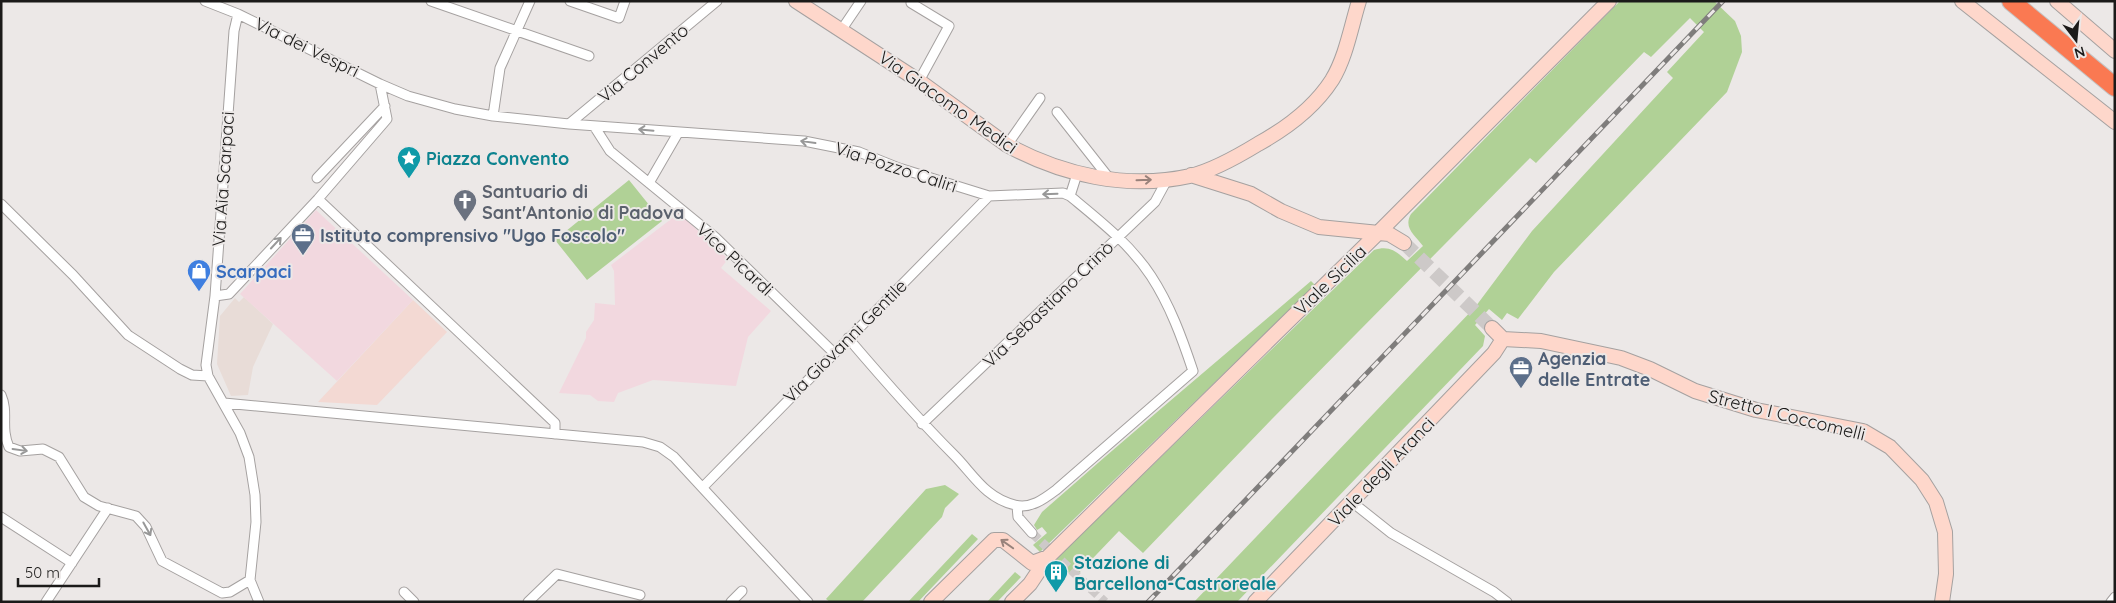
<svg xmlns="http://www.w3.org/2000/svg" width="2116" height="603" viewBox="0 0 2116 603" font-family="Quicksand,sans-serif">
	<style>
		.commercial { fill: #f3d9d3 }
		.built { fill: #e8dcd7 }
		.education { fill: #f2d8df }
		.green { fill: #b0d196 }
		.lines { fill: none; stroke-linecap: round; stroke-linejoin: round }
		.street-tunnel { stroke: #cdc9c8; stroke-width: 9; stroke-dasharray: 9 4.5; stroke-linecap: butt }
		.secondary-tunnel { stroke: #cdc9c8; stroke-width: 14; stroke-dasharray: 14 7; stroke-linecap: butt }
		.street-casing { stroke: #a5a1a0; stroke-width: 11 }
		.secondary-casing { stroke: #a5a1a0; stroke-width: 16 }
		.highway-casing { stroke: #c4c3c3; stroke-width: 20 }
		.street { stroke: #fff; stroke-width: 9 }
		.secondary { stroke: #fed7cb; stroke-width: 14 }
		.highway { stroke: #fa7952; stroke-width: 18 }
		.rail-casing { stroke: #7f7d7c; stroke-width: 5 }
		.rail { stroke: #ece8e7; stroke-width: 3; stroke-dasharray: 9; stroke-linecap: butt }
		.oneway { stroke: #989898 }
		.oneway2 { stroke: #98827b }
		.labels { text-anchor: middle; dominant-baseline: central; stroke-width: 4; stroke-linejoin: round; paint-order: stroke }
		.street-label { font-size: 18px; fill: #1b1a19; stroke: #ece8e7 }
		.culture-label { font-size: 18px; font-weight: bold; fill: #0d838f; stroke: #ece8e7; text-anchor: start }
		.worship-label { font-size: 18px; font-weight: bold; fill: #5b616d; stroke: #ece8e7; text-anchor: start }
		.service-label { font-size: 18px; font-weight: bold; fill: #4e5e75; stroke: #ece8e7; text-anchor: start }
		.shop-label { font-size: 18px; font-weight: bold; fill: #366cbe; stroke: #ece8e7; text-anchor: start }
	</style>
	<rect width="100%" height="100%" fill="#ece8e7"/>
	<!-- commercial -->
	<path class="commercial" d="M413,300L447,332L377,405L318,402Z"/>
	<!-- built -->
	<path class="built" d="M244,297L273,324L253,367L248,395L231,396L217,364L220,316L235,298L239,302Z"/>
	<!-- education -->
	<path class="education" d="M316,210L413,300L337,381L240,294Z
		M679,213L728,259L721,268L771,311L748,337L736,386L653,380L618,393L614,402L598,401L590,395L559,393L586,338V332L594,320L595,303L615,305L614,271L611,265Z"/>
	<!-- green -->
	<path class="green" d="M1620,1H1714L1735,21L1741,36L1742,52L1727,92L1554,272L1518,319L1507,313L1502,320L1489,309L1475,325L1485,336L1483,346L1237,602H1194L1476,306L1532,231L1673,78L1667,72L1704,32L1690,18L1651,57L1644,52L1536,163L1530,158L1272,419L1143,553L1119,531L1074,578L1055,560L1374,250C1389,245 1396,251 1407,261L1423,246C1415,235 1403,228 1411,214Z
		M629,180L662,221L587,280L555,240Z
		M1311,281L1315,285L1040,552L1033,545L1047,533L1042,527L1037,530L1034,525L1042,512C1130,434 1221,358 1311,281Z
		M945,485L959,494L945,508L942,517L862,602H830L826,599L926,489Z
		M972,534L978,539L918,602H908Z
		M1015,572L1021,577L997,602H987Z"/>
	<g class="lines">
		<!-- street-tunnel -->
		<path class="street-tunnel" d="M1032,533L1105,602"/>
		<!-- secondary-tunnel -->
		<path class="secondary-tunnel" d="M1404,243L1492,328"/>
		<!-- street casing -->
		<g class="street-casing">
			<path id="street" d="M205,1L238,14L380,84L408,96L455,109L493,116L569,124L804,141L859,152L899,168L989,196L1063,193L1070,196C1099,220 1130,244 1151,276C1170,305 1182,338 1193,371L1056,490C1044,499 1031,509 1015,505C985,498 973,474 954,455C916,417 883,379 848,338
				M431,1L589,56
				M570,1L619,18L625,1
				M911,3L949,26L919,81
				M238,14L234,31L215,296L206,365L208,376L240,433L249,457L255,495L256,522L250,580L259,602
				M842,29L861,1
				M1057,112L1109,178
				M493,116L500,68L530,1
				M569,124L717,1
				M594,126L610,151L715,237L833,352
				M1007,145L1040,98
				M317,178L385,106
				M649,183L678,133
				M1070,196L1077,174
				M318,199L555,423V434
				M1,204L73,275L128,335L180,369L192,375L208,376
				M215,296L229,294L318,199L387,119L380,84
				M1,395C9,413 0,427 9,447L20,451L43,449L59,457L84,497L99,506L136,516L146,527L162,561L222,593L230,592L250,580
				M224,403L643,442L660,447L674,457L808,602
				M922,424L1155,202L1168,178
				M703,487L989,196
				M1352,502L1391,533L1494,592L1507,602
				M1017,506L1018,517L1032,533
				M1,517L72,563
				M404,592L414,602
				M46,602L108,508
				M528,602L557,574L640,595
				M731,602L742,591
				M2111,602L2115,597"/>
		</g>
		<!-- secondary casing -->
		<g class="secondary-casing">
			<path id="secondary" d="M796,1L919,81L1007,145C1062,175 1127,190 1190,176C1211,171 1240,155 1258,144C1287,128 1314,108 1332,80C1346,57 1351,27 1359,1
				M1962,1L2115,122
				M2057,1L2115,51
				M1191,175L1251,194L1281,211L1319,227L1389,234L1404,243
				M1492,328L1503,339L1541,341L1621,358L1650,369L1695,391L1756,410L1863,431L1890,447L1922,480L1936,502L1945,532L1946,574L1942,602
				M931,602L994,540H1003L1032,563L1048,557
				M1012,602L1030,584L1048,557L1377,234L1609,1
				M1255,602L1494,353L1503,339"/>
		</g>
		<!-- highway casing -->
		<g class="highway-casing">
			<path id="highway" d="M2011,1L2115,87"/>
		</g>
		<!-- street -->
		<use href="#street" class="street"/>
		<!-- secondary -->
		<use href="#secondary" class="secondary"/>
		<!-- highway -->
		<use href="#highway" class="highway"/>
		<!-- rail casing -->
		<g class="rail-casing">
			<path id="rail" d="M1148,602L1723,1"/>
		</g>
		<!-- rail -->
		<use href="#rail" class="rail"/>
	</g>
	<!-- one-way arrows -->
	<defs><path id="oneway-shaft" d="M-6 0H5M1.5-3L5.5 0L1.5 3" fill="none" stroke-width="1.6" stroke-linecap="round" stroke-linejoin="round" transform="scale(1.25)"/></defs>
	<g class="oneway">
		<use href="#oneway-shaft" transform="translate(646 130) rotate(-175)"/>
		<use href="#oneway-shaft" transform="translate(808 142) rotate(-172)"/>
		<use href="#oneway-shaft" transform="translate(1050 194) rotate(178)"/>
		<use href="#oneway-shaft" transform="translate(276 243) rotate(-47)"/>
		<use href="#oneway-shaft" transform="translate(20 450) rotate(8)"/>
		<use href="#oneway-shaft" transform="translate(147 529) rotate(61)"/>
	</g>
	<g class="oneway2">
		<use href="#oneway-shaft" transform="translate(1144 180) rotate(-2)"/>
		<use href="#oneway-shaft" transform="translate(1007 544) rotate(-145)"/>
	</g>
	<!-- icons -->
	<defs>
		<g id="sight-pin" transform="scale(1.25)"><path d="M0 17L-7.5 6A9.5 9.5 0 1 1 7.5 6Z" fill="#0f9aa8" stroke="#ece8e7"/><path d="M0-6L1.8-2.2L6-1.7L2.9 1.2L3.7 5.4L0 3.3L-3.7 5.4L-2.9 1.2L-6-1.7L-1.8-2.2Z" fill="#fff"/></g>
		<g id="church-pin" transform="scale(1.25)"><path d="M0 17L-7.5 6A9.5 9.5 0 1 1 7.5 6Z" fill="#6b7280" stroke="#ece8e7"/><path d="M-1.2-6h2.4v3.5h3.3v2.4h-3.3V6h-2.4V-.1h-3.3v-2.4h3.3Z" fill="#fff"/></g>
		<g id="office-pin" transform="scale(1.25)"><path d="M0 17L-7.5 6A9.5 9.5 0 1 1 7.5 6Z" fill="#5c6f8a" stroke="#ece8e7"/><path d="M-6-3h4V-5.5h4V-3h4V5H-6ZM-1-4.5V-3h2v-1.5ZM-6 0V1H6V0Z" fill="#fff"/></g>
		<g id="shop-pin" transform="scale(1.25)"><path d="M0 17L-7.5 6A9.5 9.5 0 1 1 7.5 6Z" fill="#3f7fe0" stroke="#ece8e7"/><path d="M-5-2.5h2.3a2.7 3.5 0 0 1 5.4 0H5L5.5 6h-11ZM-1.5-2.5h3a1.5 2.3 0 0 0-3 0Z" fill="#fff"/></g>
		<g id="building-pin" transform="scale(1.25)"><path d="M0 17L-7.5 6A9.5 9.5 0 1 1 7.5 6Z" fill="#0f9aa8" stroke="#ece8e7"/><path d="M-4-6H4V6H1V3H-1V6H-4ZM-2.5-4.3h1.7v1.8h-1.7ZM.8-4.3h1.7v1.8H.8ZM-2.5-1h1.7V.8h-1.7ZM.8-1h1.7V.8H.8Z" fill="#fff"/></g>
	</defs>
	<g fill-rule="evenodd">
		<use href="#sight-pin" x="409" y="158"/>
		<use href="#church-pin" x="465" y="201"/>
		<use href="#office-pin" x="303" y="235"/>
		<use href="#shop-pin" x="199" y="271"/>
		<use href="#office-pin" x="1521" y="368"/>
		<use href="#building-pin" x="1056" y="572"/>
	</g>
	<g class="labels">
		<!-- street labels -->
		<g class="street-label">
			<text transform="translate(307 47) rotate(26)">Via dei Vespri</text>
			<text transform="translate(643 63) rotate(-40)">Via Convento</text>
			<text transform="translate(948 102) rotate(35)">Via Giacomo Medici</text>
			<text transform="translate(896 167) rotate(18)">Via Pozzo Caliri</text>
			<text transform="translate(223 179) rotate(-86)">Via Aia Scarpaci</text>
			<text transform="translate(735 259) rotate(43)">Vico Picardi</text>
			<text transform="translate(1330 280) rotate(-44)">Viale Sicilia</text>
			<text transform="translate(1048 304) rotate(-44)">Via Sebastiano Crinò</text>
			<text transform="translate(845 341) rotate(-45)">Via Giovanni Gentile</text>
			<text transform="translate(1787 415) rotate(14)">Stretto I Coccomelli</text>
			<text transform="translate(1381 472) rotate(-46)">Viale degli Aranci</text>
		</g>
		<!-- culture labels -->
		<g class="culture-label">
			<text x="426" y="158">Piazza Convento</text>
			<text x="1074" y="562">Stazione di<tspan x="1074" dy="21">Barcellona-Castroreale</tspan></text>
		</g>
		<!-- worship labels -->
		<g class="worship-label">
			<text x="482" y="191">Santuario di<tspan x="482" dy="21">Sant'Antonio di Padova</tspan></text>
		</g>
		<!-- service labels -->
		<g class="service-label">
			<text x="320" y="235">Istituto comprensivo "Ugo Foscolo"</text>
			<text x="1538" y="358">Agenzia<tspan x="1538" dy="21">delle Entrate</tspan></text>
		</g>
		<!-- shop labels -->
		<g class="shop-label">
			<text x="216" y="271">Scarpaci</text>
		</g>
	</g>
	<!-- border -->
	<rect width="2116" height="603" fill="none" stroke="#1b1a19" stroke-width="5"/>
	<!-- north arrow -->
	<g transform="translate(2076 40) rotate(164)" stroke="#ece8e7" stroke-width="4" paint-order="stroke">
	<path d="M0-4L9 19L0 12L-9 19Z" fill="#1b1a19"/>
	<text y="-8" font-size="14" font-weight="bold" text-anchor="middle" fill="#1b1a19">N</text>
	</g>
	<!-- scale -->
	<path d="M18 578v8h81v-8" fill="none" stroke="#1b1a19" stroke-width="2.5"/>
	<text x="25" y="578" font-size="15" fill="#1b1a19" stroke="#ece8e7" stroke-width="4" paint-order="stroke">50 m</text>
</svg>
